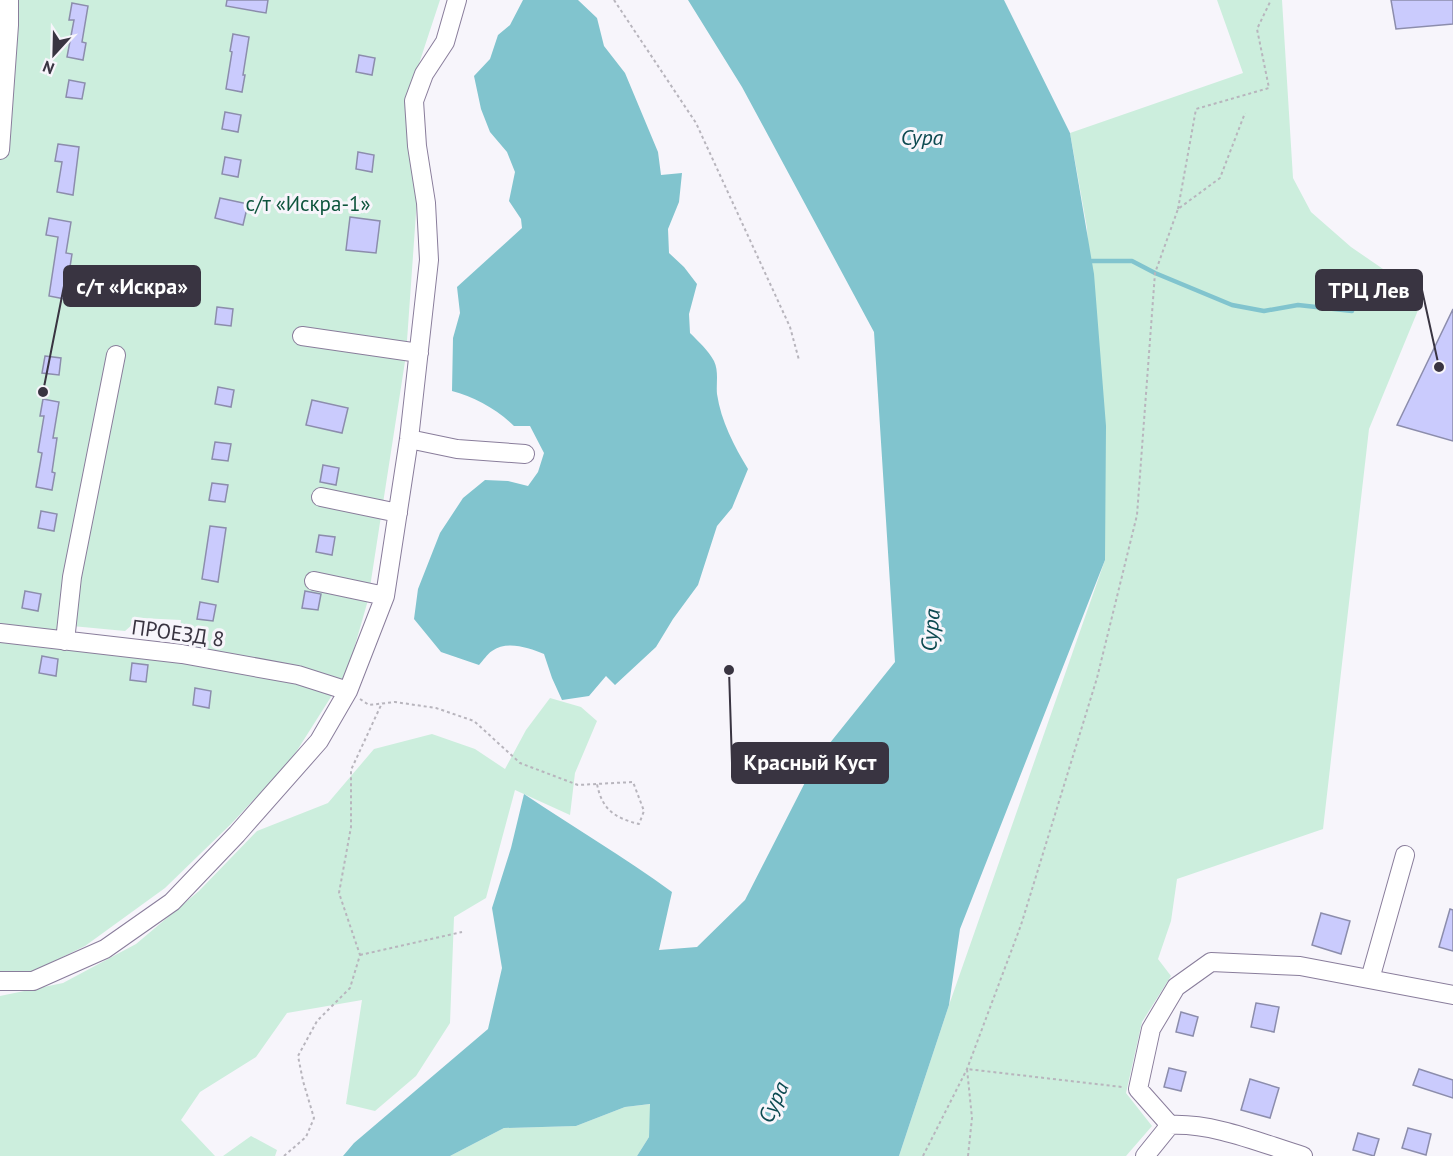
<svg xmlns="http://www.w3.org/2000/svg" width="1453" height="1156" viewBox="0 0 1453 1156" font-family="'PT Sans',sans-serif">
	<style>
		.green { fill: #ced; fill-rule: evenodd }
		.water { fill: #81c4ce }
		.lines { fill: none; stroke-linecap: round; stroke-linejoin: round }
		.stream { stroke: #81c4ce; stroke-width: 4.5 }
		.building { fill: #cacbfd; stroke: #8c8dac; stroke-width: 1.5 }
		.minor-casing { stroke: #897d9b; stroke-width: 20 }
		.path { stroke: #b8b5bd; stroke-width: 2; stroke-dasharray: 3 3; stroke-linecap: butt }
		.minor { stroke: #fff; stroke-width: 18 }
		.labels { text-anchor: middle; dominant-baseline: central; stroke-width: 6; stroke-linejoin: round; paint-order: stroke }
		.park-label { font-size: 21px; fill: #0d543c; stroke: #f7f5fb }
		.street-label { font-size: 21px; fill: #393441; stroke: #f7f5fb }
		.water-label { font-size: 22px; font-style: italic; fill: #0d4a51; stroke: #f7f5fb }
		.leader { fill: none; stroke: #393441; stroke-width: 2 }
		.callout-dot { fill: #393441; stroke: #f7f5fb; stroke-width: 2 }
		.callout { fill: #393441; stroke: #393441; stroke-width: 2 }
		.callout-label { font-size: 22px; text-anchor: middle; font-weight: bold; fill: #fff }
	</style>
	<rect width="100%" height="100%" fill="#f7f5fb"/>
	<!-- green -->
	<path class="green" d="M0,0H440L407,100L417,199L406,355L368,600L348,670L291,760L231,824L165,888L85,946L32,972L0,973ZM140,618L181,620L177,658L57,635L72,626L125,631Z
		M1217,0H1282L1293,178L1311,212L1351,247L1418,293L1421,303L1369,429L1323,829L1177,879L1171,921L1158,959L1171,976L1142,1022L1126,1093L1152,1126L1126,1156H899L949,1005L1105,560L1087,228L1070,133L1243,73Z
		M550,698L581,707L597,721L575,773L570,815L515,790L486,898L454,917L450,1023L416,1076L375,1111L346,1104L362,1000L287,1013L256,1057L200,1092L181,1120L215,1156H0V996L63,983L136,944L199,891L257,831L328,803L374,749L432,734L475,749L505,769L526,730Z
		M651,1104L649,1137L637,1156H450L504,1128L576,1126L625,1107Z
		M251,1136L277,1150L275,1156H223Z"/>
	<!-- water -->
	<path class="water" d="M523,0H578L597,18L604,46L625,73L658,152L661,175L682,173L679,202L668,229L669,253L684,267L697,284L689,314L690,333C699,342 708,350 714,361C719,371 716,384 717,394C721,421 734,446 748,469L732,508L717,526L698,585L673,619L656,647L615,685L606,676L589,696L562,700L552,678L544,654C529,648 507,640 492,651C487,654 483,661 479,665L441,652L414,619L418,589L440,533L463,498L485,480L508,481L528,486L538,472L544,453L530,426H514C497,409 474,397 452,391L453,338L460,313L457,287L522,228L521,219L509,201L515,172L507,152L490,132L481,109L474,76L490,59L498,35L510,25Z
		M688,0H1004L1070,133L1094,274L1106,426L1105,560L960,929L949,1005L899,1156H637L649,1137L650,1104L625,1107L576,1126L504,1128L450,1156H343L354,1143L488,1029L502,968L492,908L511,848L524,794C573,827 624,857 672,892L659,950L697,947L745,900L817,759L895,662L874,332L742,87Z"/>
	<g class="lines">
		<!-- stream -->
		<path class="stream" d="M1092,261H1132L1155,273L1232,305L1264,311L1298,305L1352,311"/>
	</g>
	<!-- building -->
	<path class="building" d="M227,0H268L266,13L226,6Z
		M1391,0H1453V24L1396,29Z
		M72,3L88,6L82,42L86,43L83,60L67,57L74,20H69Z
		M233,34L249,37L243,75H245L242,92L226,89L232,52L230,51Z
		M359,55L375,58L372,75L356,72Z
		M69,80L85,83L82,99L66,97Z
		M225,112L241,115L238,132L222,129Z
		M58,144L79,147L73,195L57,192L62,162L55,161Z
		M358,152L374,155L372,172L356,169Z
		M225,157L241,160L238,177L222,174Z
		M220,198L248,204L243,225L215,218Z
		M350,217L380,221L376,253L346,250Z
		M49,218L71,222L66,253L72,254L65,299L49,296L58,237L46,235Z
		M217,307L233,309L231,326L215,324Z
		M1453,309V441L1397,425Z
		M45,356L61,358L59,375L42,373Z
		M218,387L234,390L231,407L215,404Z
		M43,399L59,402L53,438H57L52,472L55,473L52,490L36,487L42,453L38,452L44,416H40Z
		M312,400L348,408L342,433L306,425Z
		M215,442L231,444L228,461L212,459Z
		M323,465L339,468L336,485L320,482Z
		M212,483L228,485L225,502L209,500Z
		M41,511L57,514L54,531L38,528Z
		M210,526L226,528L218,582L202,579Z
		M319,535L335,537L332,555L316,552Z
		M25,591L41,594L38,611L22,608Z
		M305,591L321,594L318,610L302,608Z
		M200,602L216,605L213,621L197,619Z
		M42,656L58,659L56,676L39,673Z
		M132,663L148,665L146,682L130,680Z
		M195,688L211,691L209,708L193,705Z
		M1450,909L1453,910V951L1439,947Z
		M1321,913L1350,921L1341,954L1312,945Z
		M1256,1003L1279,1007L1274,1032L1251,1027Z
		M1181,1012L1198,1017L1193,1036L1176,1032Z
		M1169,1068L1186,1072L1181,1091L1164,1087Z
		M1419,1069L1453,1080V1098L1413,1085Z
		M1250,1079L1279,1088L1270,1118L1241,1110Z
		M1408,1128L1431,1134L1426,1155L1402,1148Z
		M1358,1133L1379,1139L1374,1156L1353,1150Z"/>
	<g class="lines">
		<!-- minor casing -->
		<g class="minor-casing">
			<path id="minor" d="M0,150L9,25V0
				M302,336L419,353
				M409,439L457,449L525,454
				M321,497L398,513
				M314,581L385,596
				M0,633L182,654L298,675L348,691
				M65,641L72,577L116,355
				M1370,979L1405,855
				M0,981H33L105,949L172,902L237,834L319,741L348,691L385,596L409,439L429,260L426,203L417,146L414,101L424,74L445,42L457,0
				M1170,1125L1138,1089L1151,1029L1176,987L1211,962L1300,966L1453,995
				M1145,1156L1170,1125C1215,1123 1260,1143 1303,1156"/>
		</g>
		<!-- path -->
		<path class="path" d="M614,0L696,123L790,327L799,360
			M1178,209L1196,109L1269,88L1257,29L1271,0
			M360,699L369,705L395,702L436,708L474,721L520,763L578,785L633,782L644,811L639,824C615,818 602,810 597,784
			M360,955L462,932
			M284,1156L306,1137L314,1118L303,1081L298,1056L317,1021L350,988L360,955L339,893L351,827V770L382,703
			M923,1156L967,1069L1021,925L1097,678L1137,515L1155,273L1178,209L1220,178L1245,113
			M968,1156L972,1118L967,1069L1122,1087"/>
		<!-- minor -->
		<use href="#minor" class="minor"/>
	</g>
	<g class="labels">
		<!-- park labels -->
		<g class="park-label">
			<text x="308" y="203">с/т «Искра-1»</text>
		</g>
		<!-- street labels -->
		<g class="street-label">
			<text transform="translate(178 633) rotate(8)">ПРОЕЗД 8</text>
		</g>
		<!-- water labels -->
		<g class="water-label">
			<text x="922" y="137">Сура</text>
			<text transform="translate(930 630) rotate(-85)">Сура</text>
			<text transform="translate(773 1102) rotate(-65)">Сура</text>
		</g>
	</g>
	<!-- callouts -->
	<path class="leader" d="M43 392L64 286M1439 367L1422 290M729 670L732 763"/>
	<g class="callout-dot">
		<circle cx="43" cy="392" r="6"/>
		<circle cx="1439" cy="367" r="6"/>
		<circle cx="729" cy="670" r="6"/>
	</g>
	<g class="callout">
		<rect x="64" y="266" width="136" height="40" rx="6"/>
		<rect x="1316" y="270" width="106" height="40" rx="6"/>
		<rect x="732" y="743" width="156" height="40" rx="6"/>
	</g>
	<g class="callout-label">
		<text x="132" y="294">с/т «Искра»</text>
		<text x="1369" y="298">ТРЦ Лев</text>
		<text x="810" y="770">Красный Куст</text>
	</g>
	<!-- north arrow -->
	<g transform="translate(54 54) rotate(202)" stroke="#f7f5fb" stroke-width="4.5" paint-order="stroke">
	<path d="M0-4.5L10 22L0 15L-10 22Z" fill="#393441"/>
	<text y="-9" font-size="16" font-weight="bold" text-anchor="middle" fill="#393441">N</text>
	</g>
</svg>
